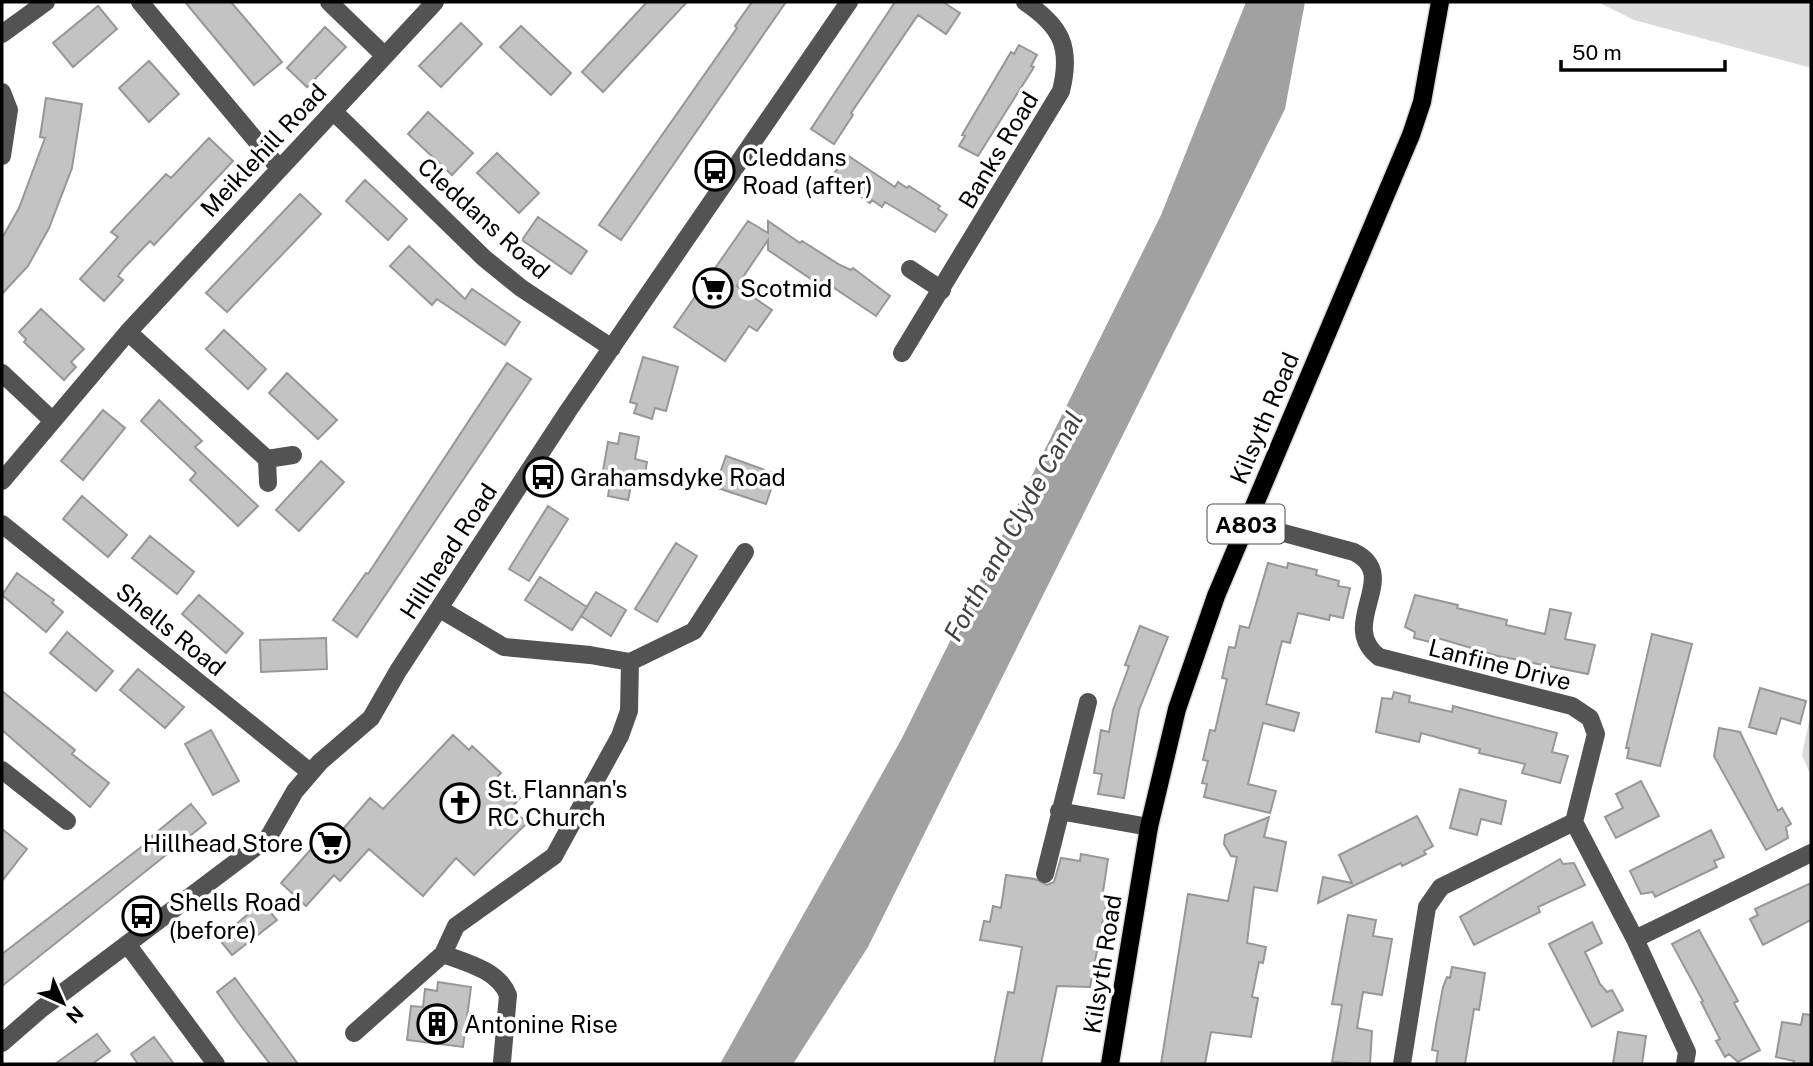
<svg xmlns="http://www.w3.org/2000/svg" width="1813" height="1066" viewBox="0 0 1813 1066" font-family="'Public Sans',sans-serif">
	<style>
		.green { fill: #dadada }
		.water { fill: #a1a1a1 }
		.building { fill: #c3c3c3; stroke: #979797; stroke-width: 2 }
		.lines { fill: none; stroke-linecap: round; stroke-linejoin: round }
		.major-casing { stroke: #dbdbdb; stroke-width: 21 }
		.minor { stroke: #535353; stroke-width: 18 }
		.major { stroke: #000; stroke-width: 18 }
		.labels { text-anchor: middle; dominant-baseline: central; stroke-width: 7; stroke-linejoin: round; paint-order: stroke }
		.shield { fill: #fff; stroke: #4c4c4c; stroke-width: 2 }
		.shield-label { font-size: 23px; font-weight: bold; fill: #000 }
		.street-label { font-size: 24px; fill: #000; stroke: #fff }
		.poi-label { font-size: 24px; fill: #000; stroke: #fff; text-anchor: start }
		.water-label { font-size: 26px; font-style: italic; fill: #424242; stroke: #fff }
	</style>
	<rect width="100%" height="100%" fill="#fff"/>
	<!-- green -->
	<path class="green" d="M1598,2H1811V68L1634,20Z
		M1811,712V776L1802,755Z"/>
	<!-- water -->
	<path class="water" d="M1246,2H1305L1285,109L868,947L793,1064H720L902,738L1161,215Z"/>
	<!-- building -->
	<path class="building" d="M185,2H231L282,62L254,85Z
		M647,2H687L603,92L582,72Z
		M752,2H786L621,240L599,225L737,28L735,26Z
		M895,2H943L960,13L946,34L918,15L851,113L853,115L834,144L811,129Z
		M98,6L117,29L73,67L53,43Z
		M461,23L482,44L441,87L419,66Z
		M521,26L571,73L551,95L500,47Z
		M325,27L346,47L307,87L287,68Z
		M1019,45L1037,55L1031,66L1034,67L978,156L959,146L965,136L962,135L1011,52L1014,54Z
		M149,61L179,94L149,122L119,88Z
		M46,98L82,104L72,168L49,228L28,266L2,294V238L19,208L45,138L40,137Z
		M428,112L473,153L452,175L408,134Z
		M209,138L233,161L154,245L150,241L124,268L118,276L123,280L104,301L80,279L118,237L111,232L166,174L171,178Z
		M497,153L539,193L519,213L477,173Z
		M847,155L895,187L898,182L907,188L909,186L940,206L938,209L947,215L935,232L885,202L882,207L872,200L870,203L842,184L843,181L833,175Z
		M365,180L407,219L388,240L346,201Z
		M300,194L321,214L227,312L206,293Z
		M538,217L587,251L571,274L522,240Z
		M748,221L768,233V221L800,243L802,241L840,265L851,270L853,268L890,296L876,316L828,284L819,280L817,283L768,250V240L737,286L772,310L757,331L749,326L725,361L674,327Z
		M409,246L465,299L472,289L520,322L505,345L437,299L432,305L390,266Z
		M41,309L84,349L71,362L76,367L64,380L24,342L26,339L19,332Z
		M224,330L266,369L248,389L206,349Z
		M643,357L678,367L666,411L655,408L652,419L634,413L637,404L630,402Z
		M507,363L531,379L357,637L333,620L366,573L368,574Z
		M287,373L337,420L318,439L269,393Z
		M159,400L202,441L195,447L258,506L238,526L190,480L196,473L141,421Z
		M103,410L125,428L83,480L61,461Z
		M620,433L639,437L635,459L647,462L644,479L633,476L628,500L608,496L610,484L601,482L608,442L618,444Z
		M726,456L776,474L766,504L715,487Z
		M321,461L344,482L299,531L276,510Z
		M82,496L127,535L108,557L63,519Z
		M548,506L568,519L529,581L509,569Z
		M150,536L194,572L177,594L132,558Z
		M676,543L697,556L657,622L635,609Z
		M1268,563L1287,568L1288,563L1317,570L1316,575L1339,581L1338,586L1350,588L1343,618L1330,615L1329,620L1298,613L1290,643L1282,641L1266,704L1299,713L1294,731L1263,723L1248,784L1276,791L1270,813L1204,797L1207,784L1202,783L1208,761L1203,760L1210,730L1215,731L1227,679L1222,678L1229,647L1235,648L1240,626L1249,628Z
		M17,573L54,600L52,603L63,612L46,632L2,595Z
		M540,577L587,607L572,630L525,600Z
		M596,592L626,610L611,636L581,616Z
		M199,595L243,633L226,653L182,614Z
		M1415,595L1458,605L1457,608L1507,620L1506,625L1545,634L1550,609L1571,613L1565,639L1595,645L1588,674L1498,656L1431,636L1430,642L1414,638L1415,632L1405,627Z
		M1140,626L1168,637L1139,710L1124,798L1098,794L1102,774L1094,773L1101,730L1109,732L1113,710L1129,666L1125,665Z
		M67,632L113,671L96,691L50,653Z
		M1652,634L1692,644L1660,766L1627,758L1629,748H1626Z
		M326,638L327,669L261,672L260,640Z
		M138,669L184,707L165,728L120,690Z
		M1760,688L1806,701L1800,724L1781,718L1776,734L1749,727Z
		M2,691L75,750L72,754L109,783L90,807L2,730Z
		M1394,692L1410,696L1409,702L1452,712L1453,706L1557,733L1552,752L1568,756L1560,783L1522,773L1525,764L1479,753L1480,749L1421,733L1419,742L1376,732L1382,698L1392,699Z
		M1719,728L1740,732L1778,811L1782,808L1791,824L1786,827L1788,838L1766,850L1714,756Z
		M211,730L239,781L213,795L185,744Z
		M453,735L469,750L472,746L501,773L497,777L520,798L511,808L527,823L474,875L456,858L423,896L369,849L340,881L334,875L306,906L281,883L329,829L337,836L370,798L383,809Z
		M1641,781L1659,816L1616,838L1605,817L1623,808L1616,794Z
		M1460,789L1506,801L1501,824L1481,819L1477,835L1450,828Z
		M191,804L206,823L2,986V954L153,838L152,836Z
		M1417,816L1433,846L1424,851L1426,854L1402,866L1401,863L1318,903L1323,877L1352,883L1339,855Z
		M1269,817L1264,837L1286,842L1277,891L1254,887L1247,943L1266,947L1263,963L1259,962L1252,997L1258,998L1251,1037L1211,1032L1205,1064H1161L1188,894L1228,901L1237,857L1231,856L1224,844L1225,835Z
		M2,829L27,849L2,881Z
		M1711,830L1724,857L1714,861L1717,867L1655,897L1653,892L1641,894L1630,871Z
		M1081,854L1108,859L1102,898L1107,899L1090,987L1057,986L1041,1064H994L1008,992L1014,993L1022,947L980,940L984,921L990,922L993,906L1001,908L1006,875L1035,879L1047,885L1054,882L1061,858L1080,861Z
		M1560,859L1563,864L1574,863L1585,885L1538,907L1540,912L1474,945L1460,917Z
		M1811,883V920L1763,945L1750,919L1758,915L1755,909Z
		M262,902L277,920L232,955L219,939Z
		M1348,915L1376,920L1373,936L1392,939L1382,995L1363,992L1357,1028L1372,1031L1370,1064L1332,1062L1342,1005L1332,1004Z
		M1592,922L1602,943L1585,952L1600,984L1607,992L1612,990L1623,1010L1592,1027L1549,944Z
		M1699,930L1738,1001L1734,1003L1760,1050L1738,1062L1729,1054L1725,1057L1716,1041L1720,1039L1701,1002L1703,1001L1672,944Z
		M1452,967L1485,973L1479,1010L1474,1009L1465,1064H1436L1438,1051L1432,1050L1436,1025L1443,987L1447,977L1450,978Z
		M235,978L282,1042L298,1064H270L238,1022L217,992Z
		M438,982L471,987L463,1047L407,1040L411,1006L423,1007L425,989L437,991Z
		M1803,1014L1811,1015V1064H1793L1794,1061L1776,1057L1782,1022L1801,1025Z
		M1618,1032L1646,1036L1642,1064H1613Z
		M97,1034L110,1051L92,1064H55Z
		M154,1037L174,1064H138L131,1054Z"/>
	<g class="lines">
		<!-- major casing -->
		<g class="major-casing">
			<path id="major" d="M1110,1064L1149,827L1177,709L1216,596L1411,135L1422,102L1440,2"/>
		</g>
		<!-- minor -->
		<path class="minor" d="M140,2L279,168
			M329,2L385,56
			M2,34L46,2
			M2,92L9,110L2,156
			M333,111L484,258L521,288L612,348
			M910,269L942,290
			M128,332L267,459
			M902,353L1061,91C1072,47 1061,26 1025,2
			M2,373L52,420
			M2,481L128,332L435,2
			M268,483L267,459L293,455
			M1247,523L1354,552C1403,576 1336,624 1379,657L1572,706L1590,718L1596,734L1574,822L1635,939L1687,1052L1685,1064
			M2,524L310,772
			M440,609L504,647L590,655L630,662L694,631L745,552
			M2,770L67,821
			M1059,811L1149,827
			M1045,874L1088,702
			M1635,939L1811,853
			M127,944L216,1064
			M443,954C467,963 498,970 508,995L502,1062
			M354,1033L443,954L456,926L554,856L620,736L629,711L630,662
			M2,1043L41,1009L268,838L295,791L320,762L371,718L398,671L568,411L849,2
			M1402,1064L1427,907L1441,887L1574,822"/>
		<!-- major -->
		<use href="#major" class="major"/>
	</g>
	<!-- icons -->
	<defs>
		<g id="bus-ring" transform="scale(2.0125)"><circle r="9.5" fill="#fff" stroke="#000" stroke-width="1.5"/><path d="M-5-6H5V4H4V6H2V4H-2V6H-4V4H-5ZM-3.5-4V0h7V-4ZM-3.5 1.2v1.5H-2V1.2ZM2 1.2v1.5H3.5V1.2Z" fill="#000"/></g>
		<g id="supermarket-ring" transform="scale(2.0125)"><circle r="9.5" fill="#fff" stroke="#000" stroke-width="1.5"/><path d="M-6-5.5h2.5l.6 2H6L4.5 2H-2.5L-4.4-4H-6ZM-1.5 3.2a1.3 1.3 0 1 0 .1 0ZM3 3.2a1.3 1.3 0 1 0 .1 0Z" fill="#000"/></g>
		<g id="church-ring" transform="scale(2.0125)"><circle r="9.5" fill="#fff" stroke="#000" stroke-width="1.5"/><path d="M-1.2-6h2.4v3.5h3.3v2.4h-3.3V6h-2.4V-.1h-3.3v-2.4h3.3Z" fill="#000"/></g>
		<g id="building-ring" transform="scale(2.0125)"><circle r="9.5" fill="#fff" stroke="#000" stroke-width="1.5"/><path d="M-4-6H4V6H1V3H-1V6H-4ZM-2.5-4.3h1.7v1.8h-1.7ZM.8-4.3h1.7v1.8H.8ZM-2.5-1h1.7V.8h-1.7ZM.8-1h1.7V.8H.8Z" fill="#000"/></g>
	</defs>
	<g fill-rule="evenodd">
		<use href="#bus-ring" x="715" y="171"/>
		<use href="#supermarket-ring" x="713" y="288"/>
		<use href="#bus-ring" x="543" y="477"/>
		<use href="#church-ring" x="460" y="803"/>
		<use href="#supermarket-ring" x="330" y="843"/>
		<use href="#bus-ring" x="142" y="916"/>
		<use href="#building-ring" x="437" y="1024"/>
	</g>
	<g class="labels">
		<!-- shield labels -->
		<rect class="shield" x="1207.5" y="504.5" width="77" height="39" rx="5"/>
		<g class="shield-label">
			<text x="1246" y="524">A803</text>
		</g>
		<!-- street labels -->
		<g class="street-label">
			<text transform="translate(263 150) rotate(-47)">Meiklehill Road</text>
			<text transform="translate(998 150) rotate(-59)">Banks Road</text>
			<text transform="translate(484 218) rotate(42)">Cleddans Road</text>
			<text transform="translate(1264 418) rotate(-67)">Kilsyth Road</text>
			<text transform="translate(448 551) rotate(-57)">Hillhead Road</text>
			<text transform="translate(171 629) rotate(39)">Shells Road</text>
			<text transform="translate(1500 664) rotate(14)">Lanfine Drive</text>
			<text transform="translate(1102 964) rotate(-81)">Kilsyth Road</text>
		</g>
		<!-- poi labels -->
		<g class="poi-label">
			<text x="742" y="157">Cleddans<tspan x="742" dy="28">Road (after)</tspan></text>
			<text x="740" y="288">Scotmid</text>
			<text x="570" y="477">Grahamsdyke Road</text>
			<text x="487" y="789">St. Flannan's<tspan x="487" dy="28">RC Church</tspan></text>
			<text x="303" y="843" text-anchor="end">Hillhead Store</text>
			<text x="169" y="902">Shells Road<tspan x="169" dy="28">(before)</tspan></text>
			<text x="464" y="1024">Antonine Rise</text>
		</g>
		<!-- water labels -->
		<g class="water-label">
			<text transform="translate(1013 526) rotate(-61)">Forth and Clyde Canal</text>
		</g>
	</g>
	<!-- border -->
	<rect width="1813" height="1066" fill="none" stroke="#000000" stroke-width="7"/>
	<!-- north arrow -->
	<g transform="translate(63 1003) rotate(135)" stroke="#ffffff" stroke-width="5" paint-order="stroke">
	<path d="M0-5L12 26L0 18L-12 26Z" fill="#000000"/>
	<text y="-10" font-size="19" font-weight="bold" text-anchor="middle" fill="#000000">N</text>
	</g>
	<!-- scale -->
	<path d="M1561 60v10h164v-10" fill="none" stroke="#000000" stroke-width="3.5"/>
	<text x="1572" y="60" font-size="21" fill="#000000" stroke="#ffffff" stroke-width="5" paint-order="stroke">50 m</text>
</svg>
